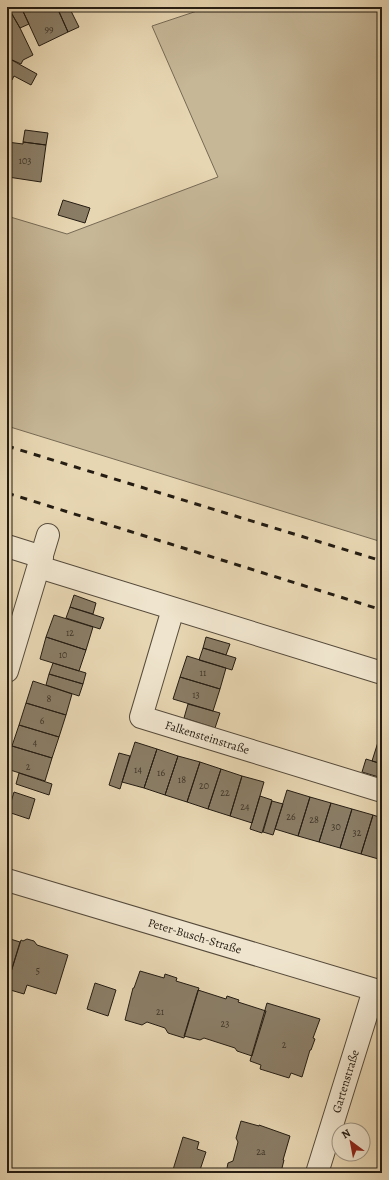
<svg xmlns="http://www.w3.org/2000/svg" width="389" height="1180" viewBox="0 0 389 1180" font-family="Alegreya,serif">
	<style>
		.green { fill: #c6b797; stroke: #766a55 }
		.building { fill: #8a7d66; stroke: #251d13 }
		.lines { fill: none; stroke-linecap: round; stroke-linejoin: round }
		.minor-casing { stroke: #564b3b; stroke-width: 24 }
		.minor { stroke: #efe4cd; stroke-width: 22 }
		.rail { stroke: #251d13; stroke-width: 3; stroke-dasharray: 7 7; stroke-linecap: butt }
		.labels { text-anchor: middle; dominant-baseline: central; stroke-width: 3.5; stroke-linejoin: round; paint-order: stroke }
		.number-label { font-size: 10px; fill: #3e3528 }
		.street-label { font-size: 12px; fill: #251d13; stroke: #efe4cd }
	</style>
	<rect width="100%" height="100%" fill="#e7d6b2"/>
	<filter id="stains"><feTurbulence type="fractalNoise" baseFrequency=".005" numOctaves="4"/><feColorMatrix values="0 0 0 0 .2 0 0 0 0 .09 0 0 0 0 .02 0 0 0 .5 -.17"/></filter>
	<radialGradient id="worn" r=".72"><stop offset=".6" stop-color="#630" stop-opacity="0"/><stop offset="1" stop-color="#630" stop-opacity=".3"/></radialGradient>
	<!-- green -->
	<path class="green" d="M209,7H382V542L7,426V216L67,234L218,177L152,26Z"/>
	<!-- building -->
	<path class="building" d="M8,7H21L29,24L20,28Z
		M21,7H57L68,32L39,46Z
		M69,7L79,27L68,32L59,12Z
		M10,11L20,28L33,55L23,60L21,64L8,58L7,59V15Z
		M8,58L37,74L31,85L14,76L12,80L7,77V60Z
		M25,130L48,133L46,145L23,142Z
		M7,142L23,144V142L46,145L41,182L8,177Z
		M63,200L90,208L85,223L58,215Z
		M74,595L96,603L93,614L70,607Z
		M70,607L104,618L100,629L66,618Z
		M54,615L93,627L86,650L46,637Z
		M46,637L86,650L79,671L40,659Z
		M206,637L230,644L226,655L203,648Z
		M203,648L236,658L232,670L199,660Z
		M187,656L226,668L220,689L180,677Z
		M53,663L86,673L83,684L49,674Z
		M49,674L83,684L79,696L46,685Z
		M180,677L220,689L213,711L173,699Z
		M33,681L72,694L66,715L26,703Z
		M26,703L66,715L59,737L19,725Z
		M188,704L220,713L215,728L184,718Z
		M19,725L59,737L52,758L12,746Z
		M379,739L382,740V764L372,761Z
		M135,742L157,749L144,788L122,782Z
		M12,746L52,758L45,781L7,769V763Z
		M157,749L178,756L165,795L144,788Z
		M119,753L130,756L120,789L109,785Z
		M178,756L200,762L187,802L165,795Z
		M366,759L382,764V778L362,772Z
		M200,762L221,769L208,809L187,802Z
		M221,769L242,776L230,816L208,809Z
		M19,773L52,784L49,795L16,784Z
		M242,776L264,782L252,823L230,816Z
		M287,790L310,797L298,836L275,829Z
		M14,792L35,799L29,819L8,812Z
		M260,796L272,800L262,833L250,829Z
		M310,797L331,803L319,842L298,836Z
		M272,801L283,804L273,835L263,832Z
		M331,803L352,809L340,848L319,842Z
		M352,809L373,815L361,854L340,848Z
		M373,815L382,818V860L361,854Z
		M7,938L20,942L7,985Z
		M27,939L34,941L37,945L68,955L56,994L27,985L24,994L7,989V985L21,940L23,941Z
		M140,971L164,978L165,974L177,978L176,981L199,988L184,1038L168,1033L165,1028L147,1022L142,1025L125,1020L133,988H134Z
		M95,983L116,990L108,1016L87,1009Z
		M198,990L226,999L227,996L239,1000L238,1002L266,1011L252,1056L237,1051L235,1048L204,1038L200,1040L184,1036Z
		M267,1003L320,1019L313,1038L315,1039L311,1050H310L302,1077L291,1073L289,1078L260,1069L261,1065L250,1061Z
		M241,1121L259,1126V1125L290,1136L283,1160H284L281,1172L279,1173H226L228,1163L233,1161L238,1142L236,1138Z
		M183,1137L199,1142L197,1149L206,1152L199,1173H172Z"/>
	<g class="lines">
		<!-- minor casing -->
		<g class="minor-casing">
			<g id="minor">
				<path d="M7,546L42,557"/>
				<path d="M39,567L382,673"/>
				<path id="s1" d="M173,609L141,717L382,791"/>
				<path d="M7,671L48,535"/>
				<path id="s2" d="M7,880L382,992"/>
				<path id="s3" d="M317,1173L374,990"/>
			</g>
		</g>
		<!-- minor -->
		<use href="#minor" class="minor"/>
		<!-- rail -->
		<path class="rail" d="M7,446L382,561
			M7,493L382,610"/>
	</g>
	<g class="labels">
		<!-- number labels -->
		<g class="number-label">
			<text x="49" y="28">99</text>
			<text x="25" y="160">103</text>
			<text x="70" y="632">12</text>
			<text x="63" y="654">10</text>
			<text x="203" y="672">11</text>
			<text x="196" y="694">13</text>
			<text x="49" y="698">8</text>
			<text x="42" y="720">6</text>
			<text x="35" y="742">4</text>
			<text x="28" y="766">2</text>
			<text x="138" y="769">14</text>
			<text x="161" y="772">16</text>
			<text x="182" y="779">18</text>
			<text x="204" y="785">20</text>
			<text x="225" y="792">22</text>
			<text x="245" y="806">24</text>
			<text x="291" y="816">26</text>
			<text x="314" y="819">28</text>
			<text x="336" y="826">30</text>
			<text x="357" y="832">32</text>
			<text x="38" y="970">5</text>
			<text x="160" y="1011">21</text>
			<text x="225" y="1023">23</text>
			<text x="284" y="1044">2</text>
			<text x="261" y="1151">2a</text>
		</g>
		<!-- street labels -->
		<g class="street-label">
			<text stroke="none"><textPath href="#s1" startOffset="182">Falkensteinstraße</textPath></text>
			<text stroke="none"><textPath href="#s2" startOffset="196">Peter-Busch-Straße</textPath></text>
			<text stroke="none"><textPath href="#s3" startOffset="96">Gartenstraße</textPath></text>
		</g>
	</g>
	<!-- margin -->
	<rect width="389" height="1180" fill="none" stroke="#e7d6b2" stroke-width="24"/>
	<rect x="8" y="8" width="373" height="1164" fill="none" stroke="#251d13" stroke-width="2"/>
	<rect x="12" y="12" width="365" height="1156" fill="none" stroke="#251d13"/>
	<!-- north arrow -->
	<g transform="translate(351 1142) rotate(328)"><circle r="19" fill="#efe4cd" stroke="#9e9483"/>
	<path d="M0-3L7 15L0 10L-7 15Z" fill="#8f2418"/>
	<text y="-6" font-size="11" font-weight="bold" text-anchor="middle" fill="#251d13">N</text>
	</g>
	<rect width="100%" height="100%" filter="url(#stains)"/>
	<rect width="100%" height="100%" fill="url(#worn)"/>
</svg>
